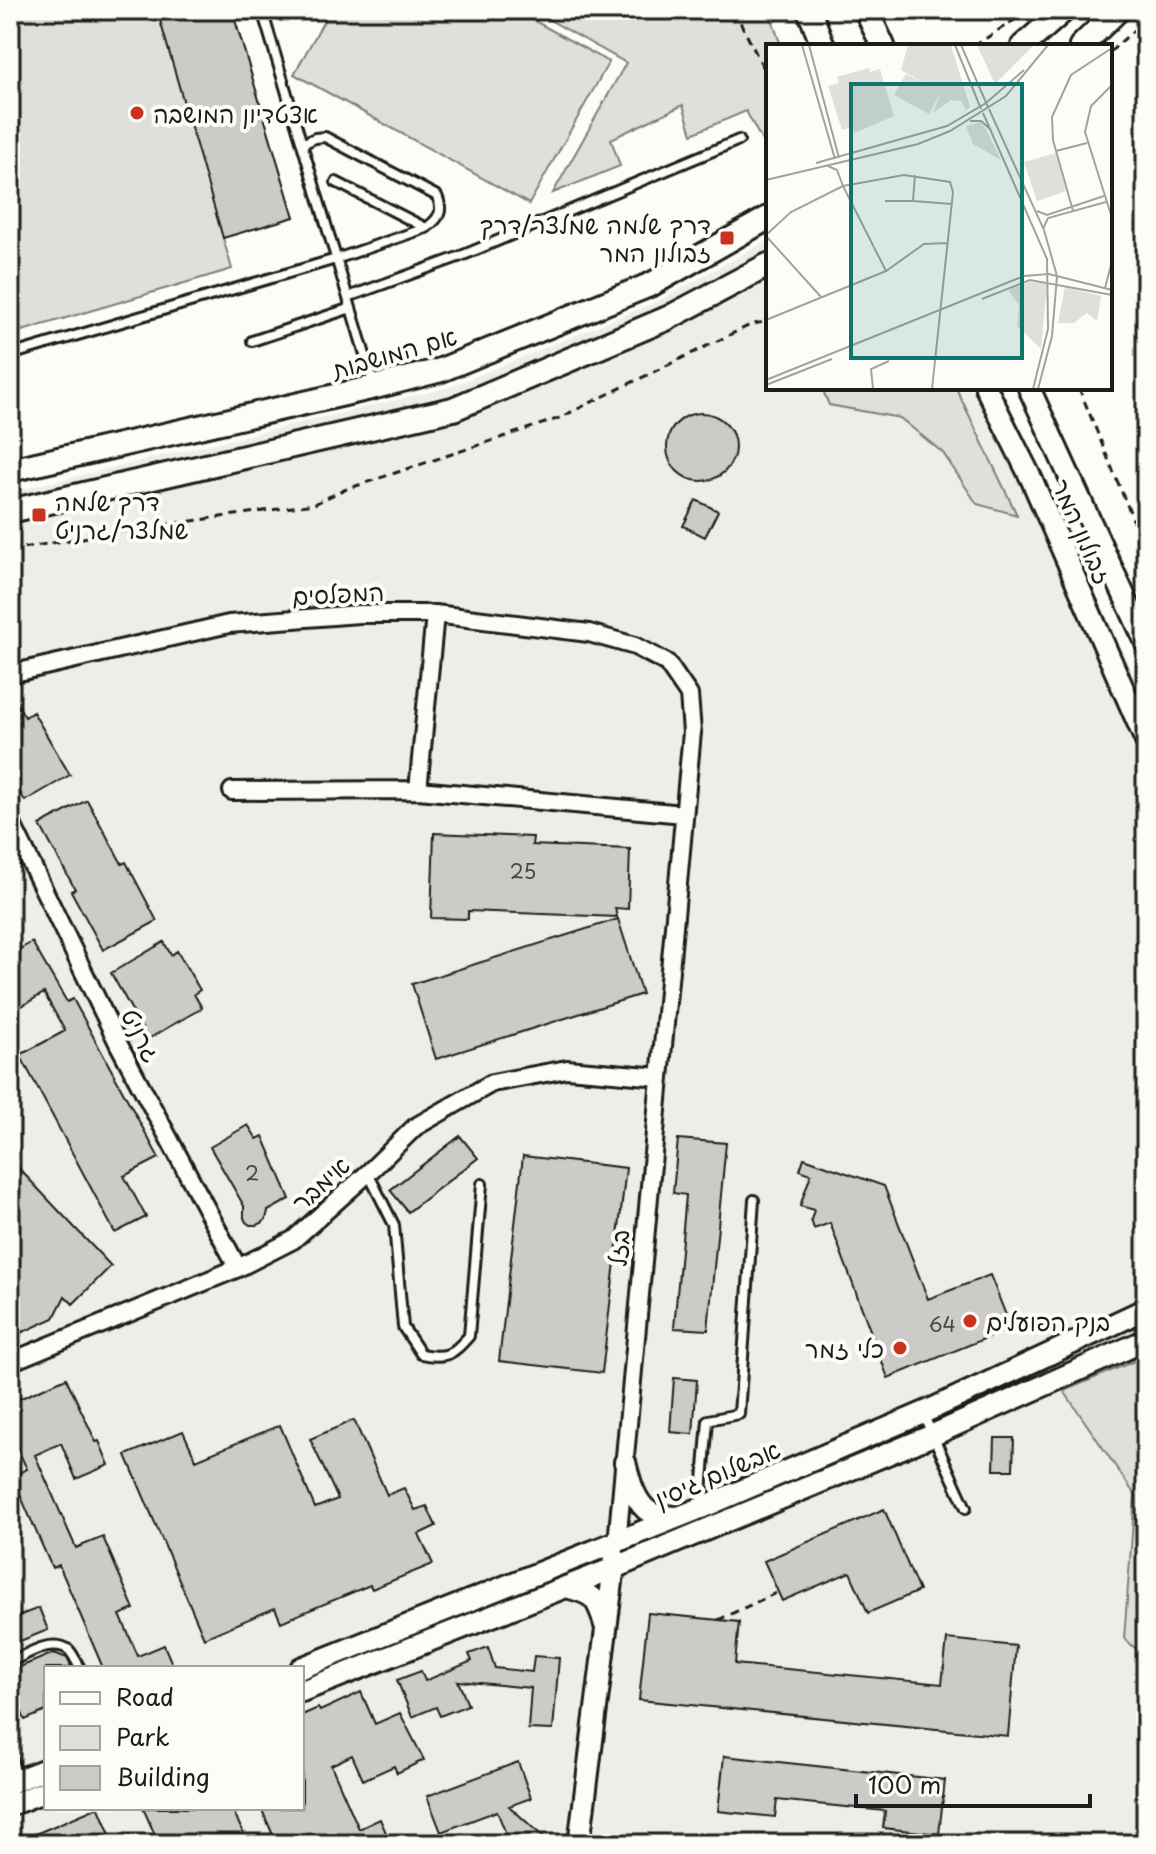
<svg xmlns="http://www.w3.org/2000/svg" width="1156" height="1854" viewBox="0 0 1156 1854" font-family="'Playpen Sans','Playpen Sans Hebrew',sans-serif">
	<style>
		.built { fill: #eeede9; fill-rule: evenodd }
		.green { fill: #e0dfdb; stroke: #7e7e7c; stroke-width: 2 }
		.building { fill: #cccbc8; stroke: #1c1c1c; stroke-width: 2 }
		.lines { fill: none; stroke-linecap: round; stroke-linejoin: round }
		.service-casing { stroke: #1c1c1c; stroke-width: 14 }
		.minor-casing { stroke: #1c1c1c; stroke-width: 22 }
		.tertiary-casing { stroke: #1c1c1c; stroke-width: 26 }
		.secondary-casing { stroke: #1c1c1c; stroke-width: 28 }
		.path { stroke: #1c1c1c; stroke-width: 3; stroke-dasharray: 8 6; stroke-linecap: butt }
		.service { stroke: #fdfcf7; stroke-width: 8 }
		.minor { stroke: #fdfcf7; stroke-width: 16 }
		.tertiary { stroke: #fdfcf7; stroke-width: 20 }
		.secondary { stroke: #fdfcf7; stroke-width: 22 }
		.poi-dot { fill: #c8321e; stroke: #fdfcf7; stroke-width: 3 }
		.labels { text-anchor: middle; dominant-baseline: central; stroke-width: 8; stroke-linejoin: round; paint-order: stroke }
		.number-label { font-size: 20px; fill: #484847 }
		.poi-label { font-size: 24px; fill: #1c1c1c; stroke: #fdfcf7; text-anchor: start }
		.street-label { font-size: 24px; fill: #1c1c1c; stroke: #fdfcf7 }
		.inset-road { fill: none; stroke: #a3a29f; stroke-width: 2 }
		.view { fill: #0f766e; fill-opacity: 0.15; stroke: #0f766e; stroke-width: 4 }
		.inset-edge { fill: none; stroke: #1c1c1c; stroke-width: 4 }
	</style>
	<rect width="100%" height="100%" fill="#fdfcf7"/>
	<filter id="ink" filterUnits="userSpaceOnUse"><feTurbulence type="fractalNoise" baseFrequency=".0125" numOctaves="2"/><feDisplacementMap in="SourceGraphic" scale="16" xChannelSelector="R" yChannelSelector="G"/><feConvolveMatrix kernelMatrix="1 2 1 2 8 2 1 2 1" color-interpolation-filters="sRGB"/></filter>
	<g filter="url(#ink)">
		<!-- built -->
		<path class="built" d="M768,240V388H1002L1146,702V1844H10V492L450,387L660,300ZM46,1668H302V1808H46Z"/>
		<!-- green -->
		<path class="green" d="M10,10H232L294,217L223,238L232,269L22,331L10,292Z
			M330,10H515L609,62L529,204L294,74Z
			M532,10H769L781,46H768V152L746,111L692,134L683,105L611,139L620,166L553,193L626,63Z
			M822,388H956L1017,515L977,504L943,453L900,418L829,405Z
			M1146,1356V1658L1124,1638L1135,1495L1064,1391Z"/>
		<!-- building -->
		<path class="building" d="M157,10H232L294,217L223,238Z
			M667 447a34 34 0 1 1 68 0a34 34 0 1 1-68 0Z
			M696,500L718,511L705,537L683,526Z
			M10,692L25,717L33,712L70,775L25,801L10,775Z
			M87,800L122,864L126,862L157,921L103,950L71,891L75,889L40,825Z
			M434,833L533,837L532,845L630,849L628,909L615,908L617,917L468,911V919L431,918Z
			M618,919L642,994L436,1059L412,984Z
			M32,942L67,1002L73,999L159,1158L124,1176L146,1217L115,1233L20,1055L65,1031L44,993L10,1013V955Z
			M164,942L171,955L177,951L200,990L194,994L202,1008L148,1039L111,973Z
			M248,1125L257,1139L263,1136L290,1199L268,1211L266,1219L262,1223L257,1225H250L246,1222L244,1218V1206L210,1147Z
			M460,1136L478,1158L408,1212L390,1190Z
			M678,1139L726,1143L708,1330L674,1328L686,1195L673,1193Z
			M523,1156L626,1168L602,1373L499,1361Z
			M804,1158L884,1186L928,1299L990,1275L1011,1328L888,1378L830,1223L814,1229L811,1220L814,1210L800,1206L811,1174L800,1170Z
			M10,1159L111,1266L73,1304L65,1296L54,1318L10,1338Z
			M66,1378L96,1442L99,1441L109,1465L76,1479L61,1443L35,1455L76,1548L103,1537L134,1609L120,1615L138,1656L164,1645L172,1664L163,1668H103L59,1565L52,1568L12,1476L27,1469L10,1433V1403Z
			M674,1378L697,1380L693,1434L670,1432Z
			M354,1420L387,1495L404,1488L415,1510L427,1506L436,1526L419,1534L433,1564L372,1589L370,1585L281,1622L275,1608L204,1638L126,1455L183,1431L196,1460L280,1425L315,1508L338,1499L310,1439Z
			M995,1438H1014L1013,1470H994Z
			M884,1509L919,1591L868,1613L850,1572L782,1601L764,1561Z
			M39,1608L48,1630L10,1645V1619Z
			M648,1613L739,1622L735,1664L942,1684L947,1639L1016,1646L1008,1736L639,1700Z
			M488,1647L495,1668L532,1672L534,1656L559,1658L553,1730L528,1729L531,1688L458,1681L468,1705L440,1716L436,1707L412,1717L397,1680L421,1671L425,1681L472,1661L469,1654Z
			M54,1653L67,1658L72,1668H46V1711L25,1720L10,1685V1671Z
			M361,1692L375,1724L400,1713L424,1760L397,1773L394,1766L363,1780L352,1755L331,1765L359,1829L380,1819L391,1844H277L261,1808H302V1715L318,1708L320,1711Z
			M724,1756L945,1780L939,1834L883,1828L885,1811L777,1800L775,1817L718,1811Z
			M518,1762L531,1798L509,1806L551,1844H510L497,1811L441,1832L427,1796Z
			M96,1808H99L114,1844H12Z
			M143,1808H232L248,1844H159Z"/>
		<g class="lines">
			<!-- service casing -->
			<g class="service-casing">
				<path id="service" d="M262,10L374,385
					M336,182L426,228
					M348,297L461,256L739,140
					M252,341L351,308
					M10,355L336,259L426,228C439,219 444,211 437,196L325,137L315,138L302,144
					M368,1173L394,1225L403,1327L421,1354C447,1359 452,1355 469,1336L482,1184
					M923,1414L966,1508
					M701,1505L708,1420L739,1414L754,1200
					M10,1662C26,1655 52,1637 69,1650C73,1654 77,1663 80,1668
					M10,1752L17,1779"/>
			</g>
			<!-- minor casing -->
			<g class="minor-casing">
				<path id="minor" d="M10,674L229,624L359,614H435L589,633L635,646L667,663L689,695L692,732L617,1543
					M418,790L684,814
					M232,791L418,790L435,614
					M10,820L119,1045L238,1268
					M10,1362L238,1268L293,1240L368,1173L415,1127L492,1083L567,1069L660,1077"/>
			</g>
			<!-- tertiary casing -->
			<g class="tertiary-casing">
				<path id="tertiary" d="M986,388L1031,478L1146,741
					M1029,388L1146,643
					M625,1462C629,1479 635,1504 651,1513C659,1517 669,1516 677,1517
					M566,1587C594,1594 597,1597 605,1625
					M301,1668L701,1508L923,1413L1146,1309
					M302,1691L614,1568L933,1435L1146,1340
					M10,1783L46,1769
					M10,1805L46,1791
					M579,1844L615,1558"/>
			</g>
			<!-- secondary casing -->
			<g class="secondary-casing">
				<path id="secondary" d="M809,10L823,46
					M866,10L883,46
					M1023,46L1064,10
					M1081,46L1118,10
					M10,470L375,387L441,370L652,284L768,218
					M10,511L453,409L668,318L768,265"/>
			</g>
			<!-- path -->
			<path class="path" d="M734,10L768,77
				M974,46L1030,10
				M1110,52L1135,29L1146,14
				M1079,388L1146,551
				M10,550L149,527L314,504L341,491L557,419L750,325L768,321
				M718,1620L778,1592"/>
			<!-- service -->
			<use href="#service" class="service"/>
			<!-- minor -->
			<use href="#minor" class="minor"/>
			<!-- tertiary -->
			<use href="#tertiary" class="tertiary"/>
			<!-- secondary -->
			<use href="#secondary" class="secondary"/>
		</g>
	</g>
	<!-- markers -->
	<g class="poi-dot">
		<circle cx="137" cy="113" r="8"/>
		<rect x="719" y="230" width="16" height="16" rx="4"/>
		<rect x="31" y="507" width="16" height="16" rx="4"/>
		<circle cx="970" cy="1321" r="8"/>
		<circle cx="900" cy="1348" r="8"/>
	</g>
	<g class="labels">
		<!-- number labels -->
		<g class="number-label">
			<text x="523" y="871">25</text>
			<text x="252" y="1173">2</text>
			<text x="942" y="1324">64</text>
		</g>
		<!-- poi labels -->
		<g class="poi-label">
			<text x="153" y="113">אצטדיון המושבה</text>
			<text x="711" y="224" text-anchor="end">דרך שלמה שמלצר/דרך<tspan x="711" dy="28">זבולון המר</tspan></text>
			<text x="55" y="501">דרך שלמה<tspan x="55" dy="28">שמלצר/גרניט</tspan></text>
			<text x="986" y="1321">בנק הפועלים</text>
			<text x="884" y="1348" text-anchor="end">כלי זמר</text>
		</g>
		<!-- street labels -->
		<g class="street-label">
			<text transform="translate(394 352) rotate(-16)">אם המושבות</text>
			<text transform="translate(1083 531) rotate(66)">זבולון המר</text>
			<text transform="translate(338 593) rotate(-3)">המפלסים</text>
			<text transform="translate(142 1035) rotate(63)">גרניט</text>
			<text transform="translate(320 1183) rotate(-42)">אימבר</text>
			<text transform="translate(618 1248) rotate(-85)">בזל</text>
			<text transform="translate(717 1473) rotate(-23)">אבשלום גיסין</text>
		</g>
	</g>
	<!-- overview -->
	<g transform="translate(766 44)">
		<rect width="346" height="346" fill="#fdfcf7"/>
		<path d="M142,1H185L204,63L200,66L195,57L185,56L167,69L175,48L163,70L128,51L140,30L167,44L135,26ZM211,1H268L229,40ZM103,24L104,28L114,25L128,72L88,89L86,83L76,86L62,42L73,39L71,33ZM214,78L220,85L235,116L207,100L200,82ZM290,109L300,147L271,157L258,118ZM264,238L281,239L275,305L251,282L253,261L242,246ZM299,243L335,252L331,277L321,269L308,279H292Z" fill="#e0dfdb"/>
		<path class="inset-road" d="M36,1L69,115M43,1L73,114M189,1L215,65M195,1L222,63M346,41L325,62L319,88L346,174M223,65L278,186L291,232L286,292L272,345M217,69L281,215L282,285L267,345M204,77H215L225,86M290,107L321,99M50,119L181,82L220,59L258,26M62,122L71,126L77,142M0,136L152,100L184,87L240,52L282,1M77,142L120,227M119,157H147L149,131M147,157L186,160M271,167L281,171L338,152M307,167L287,96L286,73L305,31L346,4M277,185L282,174L340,158M0,191L25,168L77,142L138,131L184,138L187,148L166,345M0,192L56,254M339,244L346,217M216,255L264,236L346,251M0,276L120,227L158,200L182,199M0,336L258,232L283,230L346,246M0,341L66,315M107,345L105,325L123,317"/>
		<path class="view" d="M85,40H256V314H85Z"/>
		<rect width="346" height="346" class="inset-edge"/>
	</g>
	<!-- margin -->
	<rect width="1156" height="1854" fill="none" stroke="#fdfcf7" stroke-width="40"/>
	<rect x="20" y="20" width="1116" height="1814" fill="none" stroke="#1c1c1c" stroke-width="3" filter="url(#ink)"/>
	<!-- legend -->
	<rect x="44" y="1666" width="260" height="144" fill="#fdfcf7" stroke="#a3a29f" stroke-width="2"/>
	<rect x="60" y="1692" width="40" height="12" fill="#fdfcf7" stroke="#a3a29f" stroke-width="2"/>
	<text x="116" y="1706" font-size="24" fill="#1c1c1c">Road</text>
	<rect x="60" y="1726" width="40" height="24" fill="#e0dfdb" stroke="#a3a29f" stroke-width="2"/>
	<text x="116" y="1746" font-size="24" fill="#1c1c1c">Park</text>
	<rect x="60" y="1766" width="40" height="24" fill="#cccbc8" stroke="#a3a29f" stroke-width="2"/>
	<text x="116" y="1786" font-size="24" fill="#1c1c1c">Building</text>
	<!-- scale -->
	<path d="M856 1794v12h234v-12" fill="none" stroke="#1c1c1c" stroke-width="4"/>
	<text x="868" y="1794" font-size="24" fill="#1c1c1c" stroke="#fdfcf7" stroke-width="6" paint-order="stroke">100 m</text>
</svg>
